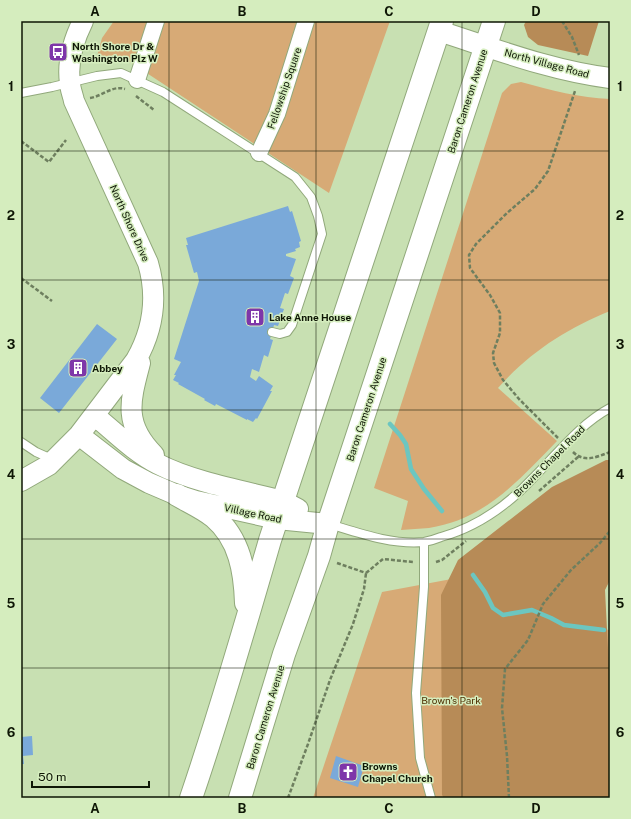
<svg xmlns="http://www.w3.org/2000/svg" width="631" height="819" viewBox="0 0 631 819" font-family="'Public Sans',sans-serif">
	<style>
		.green { fill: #d7aa76 }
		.forest { fill: #b78b57 }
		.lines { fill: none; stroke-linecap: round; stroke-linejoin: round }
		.stream { stroke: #6cc6c0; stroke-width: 4.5 }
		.building { fill: #7aa9d9 }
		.service-casing { stroke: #91a87b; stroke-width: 10 }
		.minor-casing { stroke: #91a87b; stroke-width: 18 }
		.tertiary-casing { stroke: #91a87b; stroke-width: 22 }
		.primary-casing { stroke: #91a87b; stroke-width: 24 }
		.path { stroke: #6e7f5f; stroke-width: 2.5; stroke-dasharray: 4 2; stroke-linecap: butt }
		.service { stroke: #fff; stroke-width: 8 }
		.minor { stroke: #fff; stroke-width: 16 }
		.tertiary { stroke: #fff; stroke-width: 20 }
		.primary { stroke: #fff; stroke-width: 22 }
		.grid { fill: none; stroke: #0e1605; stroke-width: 1; stroke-opacity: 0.55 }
		.labels { text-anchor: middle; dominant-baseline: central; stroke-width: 3; stroke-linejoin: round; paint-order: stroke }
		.poi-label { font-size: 10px; font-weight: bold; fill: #0e1605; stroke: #d5edbe; text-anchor: start }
		.street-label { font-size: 10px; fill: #0e1605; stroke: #d5edbe }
		.park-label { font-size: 10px; fill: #4f3004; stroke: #d5edbe }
		.neatline { fill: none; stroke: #0e1605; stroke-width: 1.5 }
		.grid-label { font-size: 13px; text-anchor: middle; font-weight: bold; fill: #0e1605 }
	</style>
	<rect width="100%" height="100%" fill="#c8e0b2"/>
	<!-- green -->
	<path class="green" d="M114,21H390L329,193L130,62L96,60L102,38Z
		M521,82C551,90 580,98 610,99V311C566,329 530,352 498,388L557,441C519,480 486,519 429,528C420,529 410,529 401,530L408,501L374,488L502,93L511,84Z
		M473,575L503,615L610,630V798H313L382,592Z"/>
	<!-- forest -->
	<path class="forest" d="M526,21H599L588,56L538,45L528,37L524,25Z
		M606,460H610V580L605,590L610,689V798H444L442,795L441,595L458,560L552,487Z"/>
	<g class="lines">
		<!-- stream -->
		<path class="stream" d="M390,424L400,435L406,444L411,469L424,489L442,511
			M473,575L485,592L493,608L503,615L532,610L551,618L564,625L604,630"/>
	</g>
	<!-- building -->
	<path class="building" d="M288,206L290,212L292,211L301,241L299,242L300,247L295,249L296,251L286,254V256L296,259L290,276L294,278L288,294L285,293L280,308L284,309L278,326L274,325L270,339L273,340L268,357L264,355L259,372L252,369L250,377L256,381L259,376L273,386L270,391H272L257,419L256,418L253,422L247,419V420L216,404L215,406L204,400L205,399L178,384L179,383L173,380L176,375H174L181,362L174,359L199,281L197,272L194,273L186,245H188L186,238Z
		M97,324L117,339L59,413L40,398Z
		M32,736L33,755L23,756L24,764H21V737Z
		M336,756L364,766L358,787L330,778Z"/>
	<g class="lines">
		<!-- service casing -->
		<g class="service-casing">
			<path id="service" d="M21,93L52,87L97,76L121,73L163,92L295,177L311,197L318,216L322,234L292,325L287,332L280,334L272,332
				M21,442L36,452L54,460
				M329,524C359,533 392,545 424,542C430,541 436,539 441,537C477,527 509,504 534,477C558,453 580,424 610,408
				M424,542V587L416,693L420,758L431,798"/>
		</g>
		<!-- minor casing -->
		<g class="minor-casing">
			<path id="minor" d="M137,80L156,21
				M259,153L277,114L306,21"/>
		</g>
		<!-- tertiary casing -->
		<g class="tertiary-casing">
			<path id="tertiary" d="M439,31C495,49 552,71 610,78
				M140,363C130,401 123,424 154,455
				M95,416C115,432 134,452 158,464C193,482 244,491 283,501L298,509
				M79,435L123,469L149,483L177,495L196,501L277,519L328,524
				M21,481L49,465L79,435L136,360C153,330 158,297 148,263L74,101C73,95 70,89 70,83C67,62 74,39 83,21"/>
		</g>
		<!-- primary casing -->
		<g class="primary-casing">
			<path id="primary" d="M177,495C189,502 203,508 214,517C240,539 245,572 246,603
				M191,798C220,713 245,627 270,540L442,21
				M240,798L284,654L319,556L328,524L494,21"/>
		</g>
		<!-- path -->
		<path class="path" d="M562,21L572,37L579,55
			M136,96L154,110
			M90,98C103,96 112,85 125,89
			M21,141L49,162L66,140
			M21,278L52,301
			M558,438L519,399L503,380L494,363L493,353L500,333V313L490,295L470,268L469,255L476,244L507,213L535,189L548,171L575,91
			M573,452C584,463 597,457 610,452
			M539,491L578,457
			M436,562L442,560L466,541
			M337,563L366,573
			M366,573L383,559L413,562
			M288,798L308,744L330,680L353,624L364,589L366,573
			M509,798L507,756L502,708L505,669L528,640L543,604L571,570L600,543L610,531"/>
		<!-- service -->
		<use href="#service" class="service"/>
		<!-- minor -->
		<use href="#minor" class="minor"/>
		<!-- tertiary -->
		<use href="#tertiary" class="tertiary"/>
		<!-- primary -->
		<use href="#primary" class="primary"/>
	</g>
	<!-- grid -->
	<path class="grid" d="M169,21V798M316,21V798M462,21V798M21,151H610M21,280H610M21,410H610M21,539H610M21,668H610"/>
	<!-- icons -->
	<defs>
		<g id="bus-square" transform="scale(1)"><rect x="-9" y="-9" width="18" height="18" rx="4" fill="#7e36a9" stroke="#d5edbe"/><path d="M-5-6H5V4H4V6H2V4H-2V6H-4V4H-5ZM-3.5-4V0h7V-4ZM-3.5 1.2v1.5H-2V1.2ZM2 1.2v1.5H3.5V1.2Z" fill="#fff"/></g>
		<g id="building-square" transform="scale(1)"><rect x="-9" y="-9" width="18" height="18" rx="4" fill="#7e36a9" stroke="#d5edbe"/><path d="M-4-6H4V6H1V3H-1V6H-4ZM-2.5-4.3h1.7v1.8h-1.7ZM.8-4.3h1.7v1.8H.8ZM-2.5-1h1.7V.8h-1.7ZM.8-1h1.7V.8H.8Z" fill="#fff"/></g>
		<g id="church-square" transform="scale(1)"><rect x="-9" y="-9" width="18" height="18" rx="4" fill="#7e36a9" stroke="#d5edbe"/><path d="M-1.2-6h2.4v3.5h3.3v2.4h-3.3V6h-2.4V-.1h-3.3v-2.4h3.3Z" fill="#fff"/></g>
	</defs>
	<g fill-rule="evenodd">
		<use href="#bus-square" x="58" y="52"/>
		<use href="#building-square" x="255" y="317"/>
		<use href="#building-square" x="78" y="368"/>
		<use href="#church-square" x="348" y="772"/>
	</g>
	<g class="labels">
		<!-- poi labels -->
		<g class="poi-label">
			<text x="72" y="46">North Shore Dr &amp;<tspan x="72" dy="12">Washington Plz W</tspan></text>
			<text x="269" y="317">Lake Anne House</text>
			<text x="92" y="368">Abbey</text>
			<text x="362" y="766">Browns<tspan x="362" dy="12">Chapel Church</tspan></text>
		</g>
		<!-- street labels -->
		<g class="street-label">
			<text transform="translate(547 63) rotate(15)">North Village Road</text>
			<text transform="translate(284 88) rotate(-71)">Fellowship Square</text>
			<text transform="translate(467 101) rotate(-72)">Baron Cameron Avenue</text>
			<text transform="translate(130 223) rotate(66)">North Shore Drive</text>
			<text transform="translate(366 409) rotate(-72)">Baron Cameron Avenue</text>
			<text transform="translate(549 461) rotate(-45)">Browns Chapel Road</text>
			<text transform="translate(253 513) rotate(12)">Village Road</text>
			<text transform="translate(265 717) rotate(-73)">Baron Cameron Avenue</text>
		</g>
		<!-- park labels -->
		<g class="park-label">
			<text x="451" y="700">Brown's Park</text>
		</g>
	</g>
	<!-- border -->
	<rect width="631" height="819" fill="none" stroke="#d5edbe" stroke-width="44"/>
	<!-- scale -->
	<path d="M32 781v6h117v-6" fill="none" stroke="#0e1605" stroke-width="2"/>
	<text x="38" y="781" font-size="12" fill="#0e1605" stroke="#d5edbe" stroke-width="3" paint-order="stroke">50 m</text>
	<rect x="22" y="22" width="587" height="775" class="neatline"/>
	<g class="grid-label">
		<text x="95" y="16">A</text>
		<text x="242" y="16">B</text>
		<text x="389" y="16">C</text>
		<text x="536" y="16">D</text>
		<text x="11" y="91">1</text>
		<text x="620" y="91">1</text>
		<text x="11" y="220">2</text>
		<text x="620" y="220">2</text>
		<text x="11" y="349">3</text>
		<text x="620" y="349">3</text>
		<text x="11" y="479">4</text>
		<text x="620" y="479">4</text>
		<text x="11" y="608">5</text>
		<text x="620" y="608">5</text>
		<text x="11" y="737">6</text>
		<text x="620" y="737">6</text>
		<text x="95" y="813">A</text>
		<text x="242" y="813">B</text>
		<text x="389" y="813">C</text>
		<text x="536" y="813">D</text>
	</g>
</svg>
